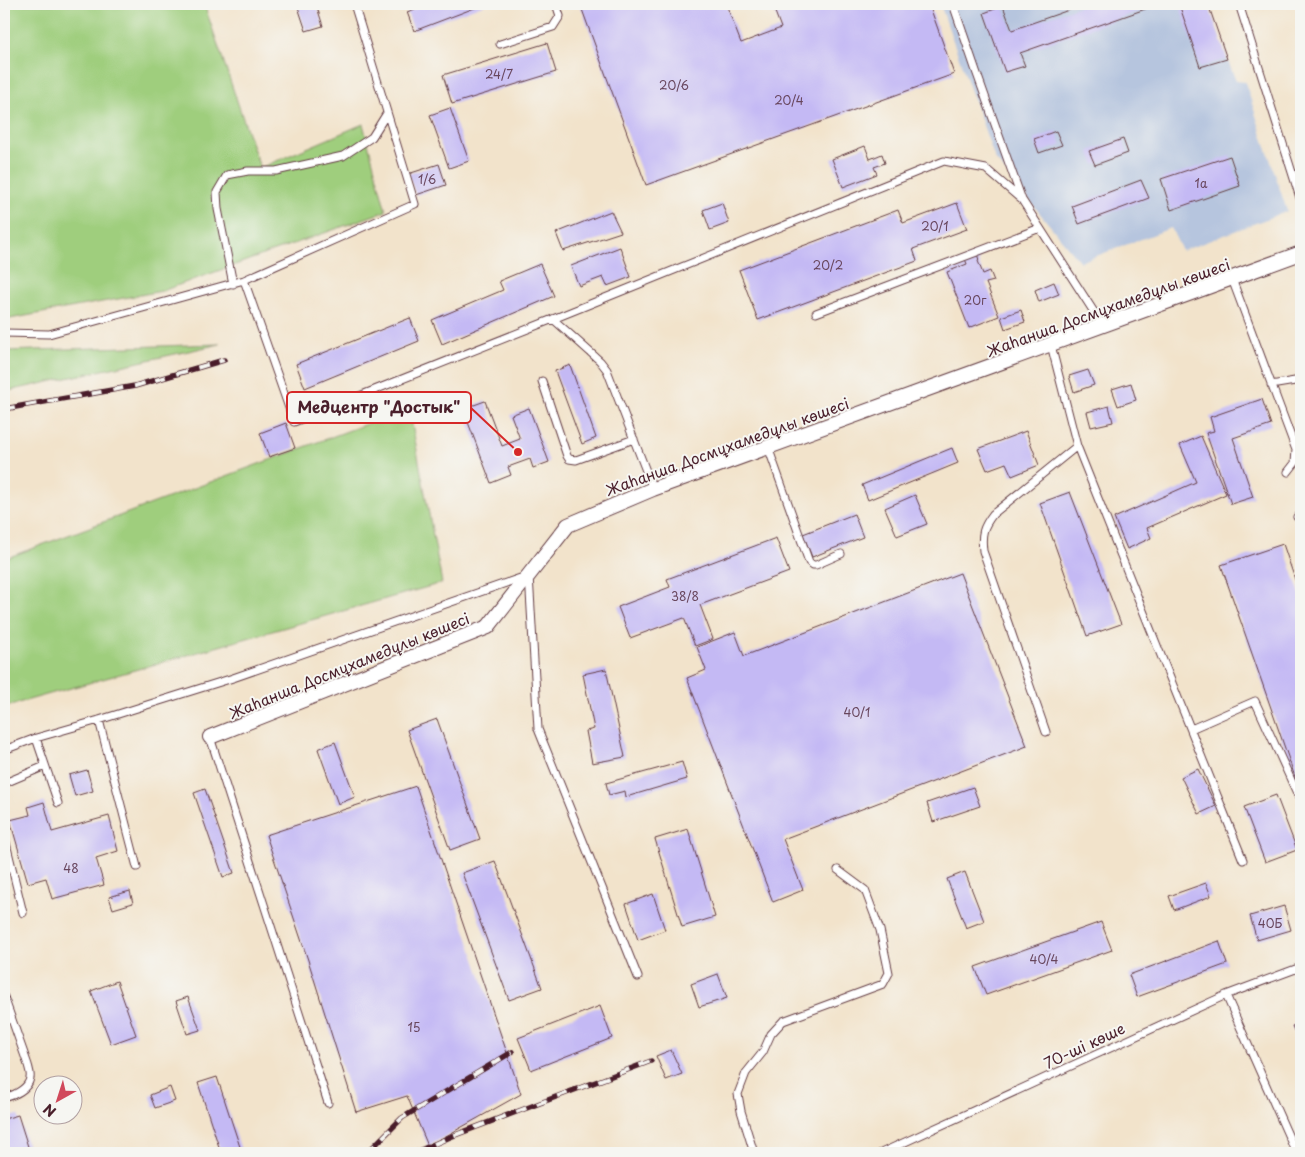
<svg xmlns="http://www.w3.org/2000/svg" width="1305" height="1157" viewBox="0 0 1305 1157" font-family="'Playpen Sans',sans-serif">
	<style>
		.industrial { fill: #b6c5de }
		.green { fill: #9fce7d; stroke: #747654 }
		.building { fill: #c4b9f4 }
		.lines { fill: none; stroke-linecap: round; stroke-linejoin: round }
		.service-casing { stroke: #633c43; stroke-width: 9 }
		.minor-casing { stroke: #633c43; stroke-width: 16 }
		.service { stroke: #fff; stroke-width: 7 }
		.minor { stroke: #fff; stroke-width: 14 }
		.rail-casing { stroke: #4a1f2b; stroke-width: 5.5 }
		.rail { stroke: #f6f6f2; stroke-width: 4; stroke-dasharray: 11; stroke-linecap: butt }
		.labels { text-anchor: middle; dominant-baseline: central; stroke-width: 4; stroke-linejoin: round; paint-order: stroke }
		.number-label { font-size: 12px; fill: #68465d }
		.street-label { font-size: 15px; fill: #4a1f2b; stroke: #f6f6f2 }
		.leader { fill: none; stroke: #d62828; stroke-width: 2 }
		.callout-dot { fill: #d62828; stroke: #f6f6f2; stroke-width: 2 }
		.callout { fill: #f6f6f2; stroke: #d62828; stroke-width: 2 }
		.callout-label { font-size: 16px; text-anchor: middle; font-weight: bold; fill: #4a1f2b }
	</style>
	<rect width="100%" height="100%" fill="#f6f6f2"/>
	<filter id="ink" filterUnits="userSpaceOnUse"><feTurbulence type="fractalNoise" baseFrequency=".02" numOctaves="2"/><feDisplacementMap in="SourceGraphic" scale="10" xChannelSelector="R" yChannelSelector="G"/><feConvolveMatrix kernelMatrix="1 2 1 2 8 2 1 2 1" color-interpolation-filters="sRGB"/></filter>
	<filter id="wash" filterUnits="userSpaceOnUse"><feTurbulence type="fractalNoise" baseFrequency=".0096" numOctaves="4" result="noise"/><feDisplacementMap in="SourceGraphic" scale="20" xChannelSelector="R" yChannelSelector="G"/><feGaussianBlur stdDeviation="1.12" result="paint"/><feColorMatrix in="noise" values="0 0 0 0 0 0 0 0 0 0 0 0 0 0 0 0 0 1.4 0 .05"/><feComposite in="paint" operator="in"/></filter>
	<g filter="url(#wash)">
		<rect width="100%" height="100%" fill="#f2e3cb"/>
		<!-- industrial -->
		<path class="industrial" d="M940,4H1208L1227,59L1236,81L1245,82L1287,211L1182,251L1171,228L1080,262L995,159Z"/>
		<!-- green -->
		<path class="green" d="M4,4H204L260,168L363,124L386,211L162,291L4,320Z
			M220,344L4,392V351Z
			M409,408L442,583L4,707V559Z"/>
		<g id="blocks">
			<!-- building -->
			<path class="building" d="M297,4H316L323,26L306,31Z
				M428,4H485L414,31L407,12Z
				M580,4H726L741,43L781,28L772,4H929L954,74L646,185Z
				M1086,4H1150L1151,7L1020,53L1025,66L1005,72L984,13L1003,6L1012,30Z
				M1179,4H1208L1227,59L1200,67Z
				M547,43L556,72L452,104L443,75Z
				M450,108L469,161L449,168L430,115Z
				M1056,131L1062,145L1039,153L1034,139Z
				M1123,139L1128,153L1095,165L1089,151Z
				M865,146L870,159L882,154L885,163L874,167L877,174L843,187L832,159Z
				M1230,156L1240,186L1171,210L1161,179Z
				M439,164L446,185L416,195L408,174Z
				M1141,180L1149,198L1079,224L1072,206Z
				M722,203L729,223L710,230L703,210Z
				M957,203L967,229L913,249L917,261L758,320L739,270L898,210L903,223Z
				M611,211L621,232L563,251L556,233Z
				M620,247L631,277L607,286L603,277L579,286L571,266Z
				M977,254L979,260L978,261L983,274L990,271L994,281L986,283L999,316L969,328L947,272L967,264L965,259Z
				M540,264L554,296L442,344L432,320L503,290L499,281Z
				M1054,282L1059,294L1039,302L1035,290Z
				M1021,310L1025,322L1005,329L1001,317Z
				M410,318L419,341L305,388L296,364Z
				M570,365L596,438L582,444L555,371Z
				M1088,370L1094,385L1074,392L1069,376Z
				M1131,383L1136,400L1118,406L1112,389Z
				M1262,399L1271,425L1233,438L1253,497L1231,504L1206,433L1214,431L1210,417Z
				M485,401L502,446L520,439L511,415L529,408L549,462L533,468L530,459L508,467L511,475L491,483L463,409Z
				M1109,406L1113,422L1091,427L1087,412Z
				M286,423L295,448L269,457L260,433Z
				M1026,431L1039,465L1012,476L1006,463L987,470L978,449Z
				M1201,436L1226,494L1147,528L1151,538L1127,549L1114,518L1196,482L1180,445Z
				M952,448L958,463L868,500L862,485Z
				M1070,492L1121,624L1087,636L1040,503Z
				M915,495L927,524L897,536L885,508Z
				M854,514L863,537L812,557L803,534Z
				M776,538L789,572L700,605L713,639L695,646L684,618L630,638L618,607L670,587L667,579Z
				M1283,544L1301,597V794L1221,565Z
				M960,573L1027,746L783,839L803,890L773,902L687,678L706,670L697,647L735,632L744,656Z
				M606,669L625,757L592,763L586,731L594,729L583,674Z
				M437,719L480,839L450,850L407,730Z
				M335,742L355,797L338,804L318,749Z
				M682,762L687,779L626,797L625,791L609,795L606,783Z
				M1198,769L1216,806L1199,814L1181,777Z
				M87,770L93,791L75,796L69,775Z
				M416,786L521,1094L428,1146L407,1096L356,1112L308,960L266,835Z
				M973,787L980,806L933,822L927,803Z
				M205,789L234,873L223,877L194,793Z
				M1276,795L1297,850L1265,862L1244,807Z
				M44,802L52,832L109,816L118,851L96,858L104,885L52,899L46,878L28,883L10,820L30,815L28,807Z
				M688,829L715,917L682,927L655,839Z
				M495,861L542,988L509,1000L462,873Z
				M965,872L984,921L966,928L947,879Z
				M1206,883L1211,896L1174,910L1169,896Z
				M130,891L133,903L113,909L109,897Z
				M653,894L665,930L638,940L626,904Z
				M1284,906L1291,930L1257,940L1250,916Z
				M1101,922L1112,950L986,995L975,967Z
				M1219,941L1227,964L1137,997L1129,975Z
				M718,974L727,998L699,1007L691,984Z
				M117,981L136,1035L111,1044L91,991Z
				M188,997L200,1030L187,1034L176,1001Z
				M600,1006L612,1038L531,1070L518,1038Z
				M1301,1023V1046L1292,1026Z
				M671,1050L682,1074L666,1080L656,1056Z
				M217,1077L242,1153H221L198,1083Z
				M170,1087L175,1101L155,1108L150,1095Z
				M18,1115L30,1153H4V1119Z"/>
		</g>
	</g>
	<g filter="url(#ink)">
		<use href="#blocks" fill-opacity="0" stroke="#633c43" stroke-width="1"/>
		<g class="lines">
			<!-- service casing -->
			<g class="service-casing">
				<path id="service" d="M354,4L415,204L244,280L294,422L553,319L944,161L986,169L1022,200L1103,326
					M953,4L976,71L1022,200
					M1239,4L1301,201
					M500,44L553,27L560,16L556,4
					M1232,279L1296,450L1295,463L1288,472
					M233,284L218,209L217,192L227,175L248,171H276L343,156L372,137L387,113
					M816,313L1040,228
					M553,319L600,361L607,370L653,489
					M4,333L49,334L244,280
					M1051,345L1077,446L1243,860
					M542,381L567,456L569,459L576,460L634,439
					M1271,385L1301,380
					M768,447L809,562L813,565H816L841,554
					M1297,517L1301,515
					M99,720L137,867
					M1191,729L1255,701L1301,802
					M1046,732L983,551C981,534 983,527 993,514L1077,446
					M210,737L328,1103
					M36,738L58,803
					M4,750L36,738L99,720L233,678L529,575L538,729L638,977
					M4,784L5,783L45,766
					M4,835L23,913
					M1226,995L1296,1153
					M4,997L28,1065C29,1069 31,1074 30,1078C28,1090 14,1095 4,1098
					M754,1153L741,1111L738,1094L746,1073L763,1052L771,1034L783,1021L883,984L889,973L880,930L865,890L838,870
					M881,1153L1226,995L1301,967"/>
			</g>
			<!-- minor casing -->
			<g class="minor-casing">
				<path id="minor" d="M210,737L488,627L568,525L653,489L1301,253"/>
			</g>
			<!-- service -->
			<use href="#service" class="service"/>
			<!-- minor -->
			<use href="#minor" class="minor"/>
			<!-- rail casing -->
			<g class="rail-casing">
				<path id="rail" d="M4,409L135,386L224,360
					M367,1153L402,1118L512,1052
					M414,1153L450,1137L651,1061"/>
			</g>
			<!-- rail -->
			<use href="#rail" class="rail"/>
		</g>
	</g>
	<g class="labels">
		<!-- number labels -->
		<g class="number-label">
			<text x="499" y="74">24/7</text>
			<text x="674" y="85">20/6</text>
			<text x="789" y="100">20/4</text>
			<text x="427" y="179">1/6</text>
			<text x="1201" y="183">1а</text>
			<text x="935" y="226">20/1</text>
			<text x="828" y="265">20/2</text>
			<text x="975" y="300">20г</text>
			<text x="685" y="596">38/8</text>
			<text x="857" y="712">40/1</text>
			<text x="71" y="868">48</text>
			<text x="1270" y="923">40Б</text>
			<text x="1044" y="959">40/4</text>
			<text x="414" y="1027">15</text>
		</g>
		<!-- street labels -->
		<g class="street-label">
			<text transform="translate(1108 307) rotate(-20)">Жаһанша Досмұхамедұлы көшесі</text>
			<text transform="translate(727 446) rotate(-20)">Жаһанша Досмұхамедұлы көшесі</text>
			<text transform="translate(349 665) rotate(-22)">Жаһанша Досмұхамедұлы көшесі</text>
			<text transform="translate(1084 1045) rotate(-25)">70-ші көше</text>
		</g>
	</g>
	<!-- callouts -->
	<path class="leader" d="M518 452L471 408"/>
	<circle class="callout-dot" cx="518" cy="452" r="5"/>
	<rect class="callout" x="287" y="392" width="184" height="31" rx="5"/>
	<g class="callout-label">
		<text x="379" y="413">Медцентр "Достык"</text>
	</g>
	<!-- margin -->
	<rect width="1305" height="1157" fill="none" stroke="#f6f6f2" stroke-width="20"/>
	<!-- north arrow -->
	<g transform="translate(58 1100) rotate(219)"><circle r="24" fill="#f6f6f2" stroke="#b1a0a2"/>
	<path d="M0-4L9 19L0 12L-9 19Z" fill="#d1495b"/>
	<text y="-8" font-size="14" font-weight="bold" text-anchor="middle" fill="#4a1f2b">N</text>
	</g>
</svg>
